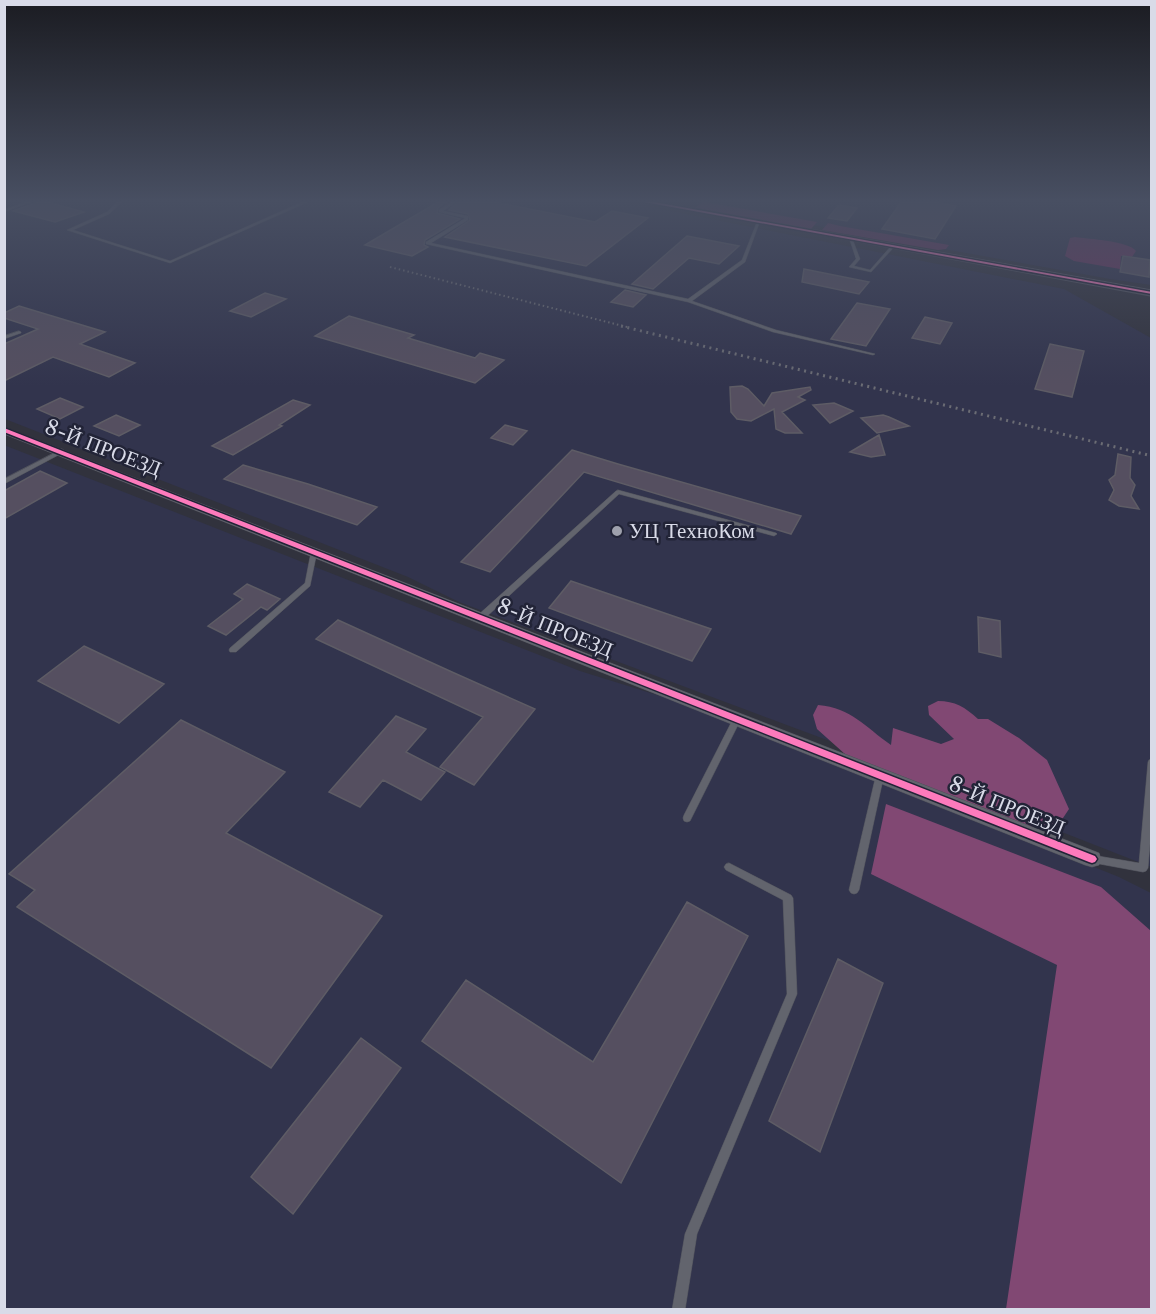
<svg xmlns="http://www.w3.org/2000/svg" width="1156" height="1314" viewBox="0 0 1156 1314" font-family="'Libre Baskerville',serif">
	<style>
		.built { fill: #32344d }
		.green { fill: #6a345e }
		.forest { fill: #814873 }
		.building { fill: #554f60; stroke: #5e5c65; stroke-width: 1.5 }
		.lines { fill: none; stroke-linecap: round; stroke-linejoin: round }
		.lane-casing { stroke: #4f515b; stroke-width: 1 }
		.street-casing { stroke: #4f515b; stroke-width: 1 }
		.lane { fill: #62646d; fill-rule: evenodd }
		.street { fill: #62646d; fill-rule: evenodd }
		.rail-far1 { stroke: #6b6c74; stroke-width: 2; stroke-dasharray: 1.5 3; stroke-linecap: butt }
		.rail { stroke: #6b6c74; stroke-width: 3; stroke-dasharray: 2 4.5; stroke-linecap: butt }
		.cycleway-casing { stroke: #222437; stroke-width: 3 }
		.cycleway { fill: #fd7abc; fill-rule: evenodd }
		.poi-dot { fill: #9ea0ac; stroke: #222437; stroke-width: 2 }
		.labels { text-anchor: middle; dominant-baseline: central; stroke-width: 5; stroke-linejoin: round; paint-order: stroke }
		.street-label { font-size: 21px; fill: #d9dbe8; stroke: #222437 }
		.poi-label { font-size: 21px; fill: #d9dbe8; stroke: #222437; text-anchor: start }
	</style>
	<rect width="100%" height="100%" fill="#31323d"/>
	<!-- built -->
	<path class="built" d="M4,202H625L1064,289L1151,338V867L827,740L459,602L408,577L5,419Z
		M684,202H1151V285L1110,279Z
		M4,445L580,671L705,710L1119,877L1151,893V1309H5Z"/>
	<!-- green -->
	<path class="green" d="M702,202H705L817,222L811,229L695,208Z
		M828,223L840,226L949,245L946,249L938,250L822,230Z
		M1075,237C1089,239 1129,241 1136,251L1132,257L1121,256L1120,269L1074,261L1065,256L1070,238Z"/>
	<!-- forest -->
	<path class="forest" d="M938,701C955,701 965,707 978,719H988L1019,738L1047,760L1069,809L1059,824L1028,827L846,755L817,729L813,715L818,705C852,708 865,727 891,745L893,728L941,744L954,739L929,715L928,706Z
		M886,804L1101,887L1151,931V1309H1006L1057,965L871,874Z"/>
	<!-- building -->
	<path class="building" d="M38,202H47L84,212L55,222L13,211Z
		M438,202H446L438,208L437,213L460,219L425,240L424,245L428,247L412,256L365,245Z
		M458,202H494L595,222L612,211L648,218L586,266L445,237L470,220L468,214L449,210Z
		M901,202H934L956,206L935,239L882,229Z
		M839,205L857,208L847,221L828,218Z
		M687,236L739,246L719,264L689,258L653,289L632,284Z
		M1123,256L1150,260L1149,277L1120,272Z
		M804,269L869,282L859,294L802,282Z
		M625,290L646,295L633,307L611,302Z
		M265,293L286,299L251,317L230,311Z
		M857,303L890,309L866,346L831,339Z
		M19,306L105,332L80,344L135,363L109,377L53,357L4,381V344L38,329L4,318V313Z
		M349,316L414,335L408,338L475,358L480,353L504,360L475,383L315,336Z
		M925,317L952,323L940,344L912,338Z
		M1050,344L1084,351L1072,397L1035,389Z
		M742,386L748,389L764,406L772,393L810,387L811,390L798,397L805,400L782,412L802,433H785L776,429L774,409L751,421L737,419L731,412L730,387Z
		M60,398L83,407L60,419L37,409Z
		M293,400L310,405L279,425L282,426L233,455L212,446Z
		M834,403L853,411L830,423L813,405Z
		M116,415L140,425L119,436L94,426Z
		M883,415L889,417L909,426L877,433L861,418Z
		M505,425L527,431L513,445L491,438Z
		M879,435L885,455L871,457L850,452Z
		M572,450L618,464L801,516L791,534L584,472L490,572L461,562Z
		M1118,454L1131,457L1130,478L1135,485L1131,496L1139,509L1119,506L1109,500L1114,490L1109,480L1115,475Z
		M243,465L308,484L377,507L357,525L224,479Z
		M40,471L67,483L4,519V491Z
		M571,581L711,629L692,661L549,608Z
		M247,584L280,599L267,610L261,607L226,635L208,626L243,599L234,594Z
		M978,617L1000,621L1001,657L979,652Z
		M338,620L452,672L535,709L474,785L440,767L483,717L316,639Z
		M84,646L164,684L119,723L38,681Z
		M396,716L426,729L406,752L445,772L421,800L383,780L360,807L329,792Z
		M181,720L285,772L226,833L382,916L271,1068L17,907L35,890L9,874Z
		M687,902L748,936L621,1183L422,1041L466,980L593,1062Z
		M838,959L883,983L820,1152L769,1121Z
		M361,1038L401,1068L293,1214L251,1177Z"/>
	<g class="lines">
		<!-- lane casing -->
		<g class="lane-casing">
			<path id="lane" d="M25,202H31L4,212V210Z
				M117,202H122L109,214L73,230L170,261L302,202H308L170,263L67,230L107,212Z
				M451,202H456L443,211L468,216V220L431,243L688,299L742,260L757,222L760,221L745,262L692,301L776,330L875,354L873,355L773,332L688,302L426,244V242L464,219L465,218L439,212V210Z
				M849,237L852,238L860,259L854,266L870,270L892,245L895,246L871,272L849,267L856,259Z
				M19,331L21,332V333L4,339V336Z
				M62,449L65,451L64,452L4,484V479Z
				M618,490L776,533L777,534L774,536L619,494L483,620H477L476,618L477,616L616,491Z
				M314,550L317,552L310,586L236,652H230L229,650L230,648L305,583L311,552Z
				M737,716L740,717L741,719L690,821L687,822L684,821L683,818L684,815L733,719L734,717Z
				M1152,759V820L1148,868L1146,871L1143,872L1089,862L1087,859L1089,856L1092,855L1139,863L1148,762L1149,760Z
				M880,772L883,773L884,775L859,890L857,893L854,894L851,893L849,890L876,775L877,773Z
				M729,863L791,895L793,898L797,994L697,1234L685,1310H672L685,1234L787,994L783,900L726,870L724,867L726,864Z"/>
		</g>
		<!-- street casing -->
		<g class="street-casing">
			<path id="street" d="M643,202H660L1152,290V296Z
				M4,427L1099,853L1101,859L1099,865L1092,867L1085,865L4,434Z"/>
		</g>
		<!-- lane -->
		<use href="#lane" class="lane"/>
		<!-- street -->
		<use href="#street" class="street"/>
		<!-- rail-far1 -->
		<path class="rail-far1" d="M390,267L627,327"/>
		<!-- rail -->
		<path class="rail" d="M621,326L1152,456"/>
		<!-- cycleway casing -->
		<g class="cycleway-casing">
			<path id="cycleway" d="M644,202H654L1152,292V294Z
				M4,428L1095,856L1097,859L1095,862L1092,863L1089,862L4,432Z"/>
		</g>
		<!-- cycleway -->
		<use href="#cycleway" class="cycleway"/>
	</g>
	<!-- sky -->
	<linearGradient id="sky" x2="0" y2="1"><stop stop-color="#1b1c22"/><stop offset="0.52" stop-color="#484f62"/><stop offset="1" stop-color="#484f62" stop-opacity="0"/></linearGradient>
	<rect width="1156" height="386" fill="url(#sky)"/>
	<!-- markers -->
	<circle class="poi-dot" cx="617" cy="531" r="6"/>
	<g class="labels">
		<!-- street labels -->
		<g class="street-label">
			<text transform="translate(103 448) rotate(21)">8-Й ПРОЕЗД</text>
			<text transform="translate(555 628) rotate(22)">8-Й ПРОЕЗД</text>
			<text transform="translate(1007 806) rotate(22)">8-Й ПРОЕЗД</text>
		</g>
		<!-- poi labels -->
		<g class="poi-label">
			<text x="629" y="531">УЦ ТехноКом</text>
		</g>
	</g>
	<!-- border -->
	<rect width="1156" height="1314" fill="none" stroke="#d9dbe8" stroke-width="12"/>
</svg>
